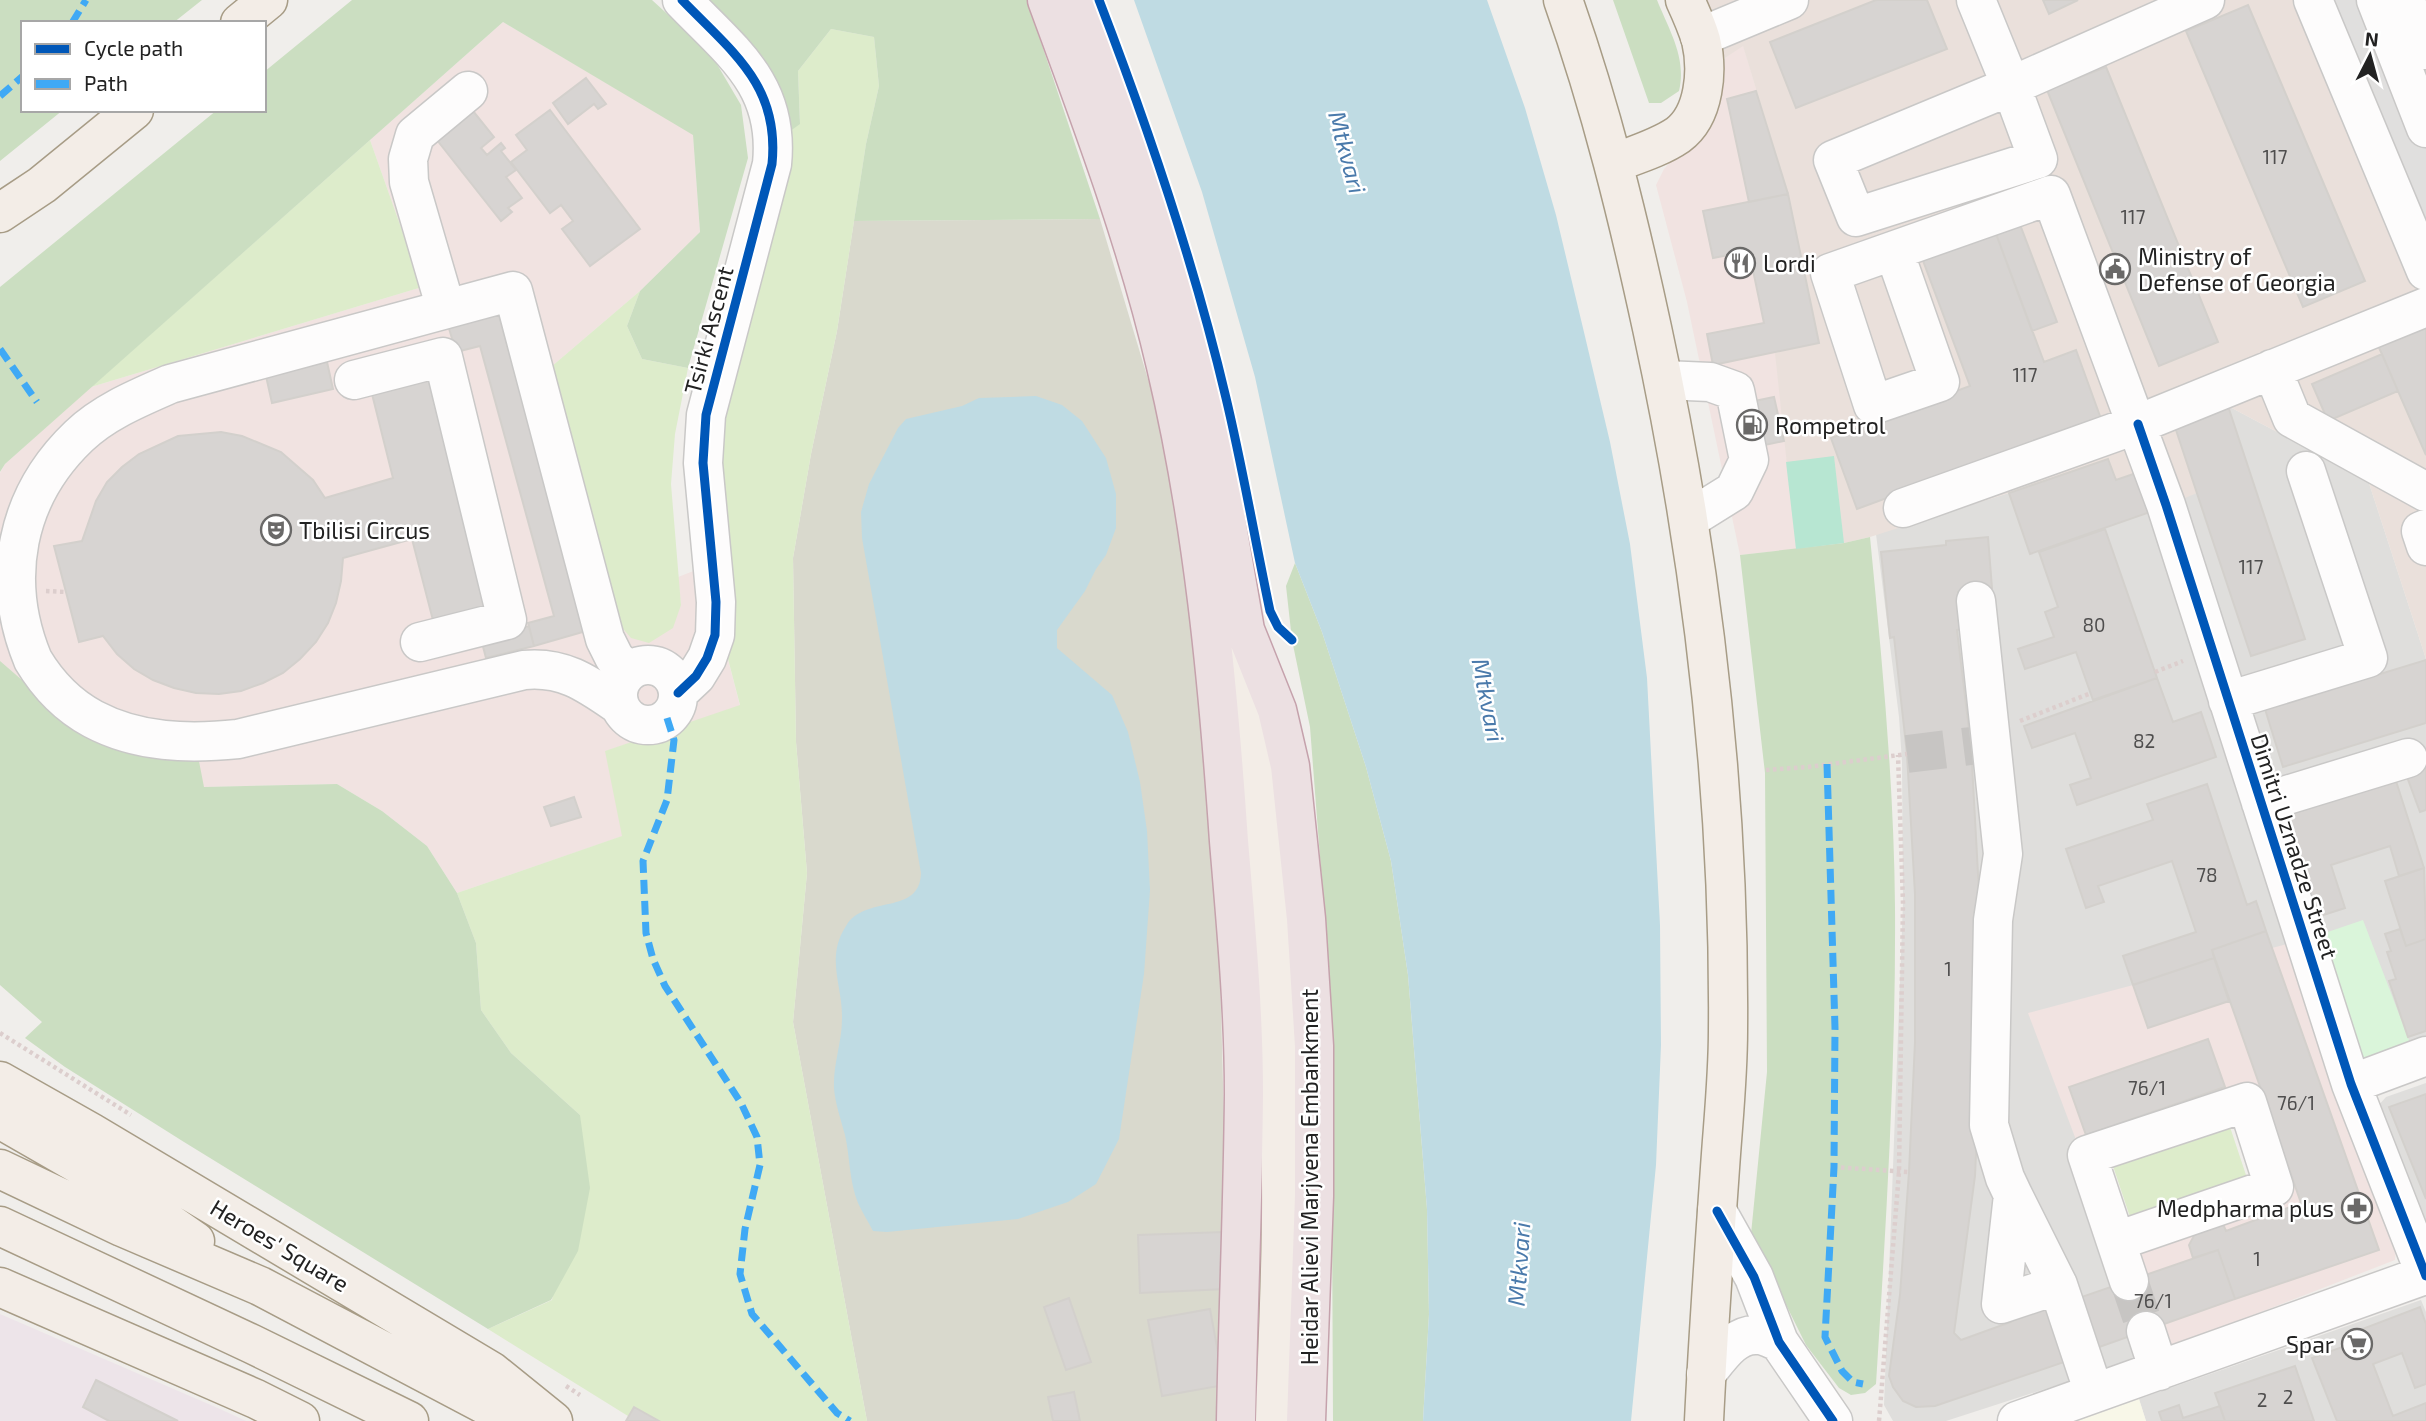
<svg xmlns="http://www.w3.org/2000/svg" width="2426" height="1421" viewBox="0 0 2426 1421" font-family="'Exo 2',sans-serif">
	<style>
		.residential { fill: #dfdedc }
		.commercial { fill: #f1e3e1 }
		.industrial { fill: #ede4e9 }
		.education { fill: #f8f7e8 }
		.military { fill: #eae0db }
		.construction { fill: #d9d9cd }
		.grass { fill: #ddeccb }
		.forest { fill: #cbdec1 }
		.park { fill: #daf5da }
		.pitch { fill: #b7e6d2 }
		.parking { fill: #e0dfde }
		.water { fill: #bfdbe3 }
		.building { fill: #d7d4d2; stroke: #d3d0cc; stroke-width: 2 }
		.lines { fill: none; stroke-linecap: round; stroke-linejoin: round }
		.minor-tunnel { stroke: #c7c5c3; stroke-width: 38; stroke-dasharray: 38 19; stroke-linecap: butt }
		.minor-casing { stroke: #c9c8c7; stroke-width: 41 }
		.major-casing { stroke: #a79c86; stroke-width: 41 }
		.highway-casing { stroke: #c5a2ac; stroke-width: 41 }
		.path { stroke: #dccecd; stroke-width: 4.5; stroke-dasharray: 3.5 3.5; stroke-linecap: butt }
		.minor { stroke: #fdfcfc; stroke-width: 38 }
		.major { stroke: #f3ede7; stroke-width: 38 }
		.highway { stroke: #ece0e2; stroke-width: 38 }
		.quiet { stroke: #3fa9f5; stroke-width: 7; stroke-dasharray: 14 7; stroke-linecap: butt }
		.cycleway-casing { stroke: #fff; stroke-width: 13 }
		.cycleway { stroke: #0057b8; stroke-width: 9 }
		.labels { text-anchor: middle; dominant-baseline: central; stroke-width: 5; stroke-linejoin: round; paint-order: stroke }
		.number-label { font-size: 19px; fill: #4f4e4e }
		.poi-label { font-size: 23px; fill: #222; stroke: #fff; text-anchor: start }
		.street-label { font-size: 23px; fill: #222; stroke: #fff }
		.water-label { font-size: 24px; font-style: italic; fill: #4a7aab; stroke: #fff }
	</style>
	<rect width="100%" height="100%" fill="#f0eeeb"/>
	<!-- residential -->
	<path class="residential" d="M2228,406L2368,480L2426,659V1043L2412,1048L2313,937L2178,501L2174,424Z
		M2009,493L2030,553L2156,510L2291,943L2081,1153L2150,1355L1946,1421H1893L1884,1405L1903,903L1902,762L1899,717L1876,534Z
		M2426,1083V1233L2377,1107L2386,1097Z
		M2421,1300L2426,1312V1421H2146L2139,1399Z"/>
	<!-- commercial -->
	<path class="commercial" d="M503,22L693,134L700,232L640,291L551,367L681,605L678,577L704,567L740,706L606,751L623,836L457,893L427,846L382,811L337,784L204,787L88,725L22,680L0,662V473L5,464L91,387L422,287L370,140Z
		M1743,45L1788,194L1819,343L1776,353L1796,549L1740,555L1687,302L1656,185L1664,169L1719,108L1725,58Z
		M2291,943L2396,1248L2395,1260L2150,1355L2119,1260L2281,1204L2247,1103L2081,1153L2028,1013Z"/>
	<!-- industrial -->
	<path class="industrial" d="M0,1314L220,1409L246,1421H0Z"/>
	<!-- education -->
	<path class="education" d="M2139,1399L2146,1421H2077Z"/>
	<!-- military -->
	<path class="military" d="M1699,0H2426V659L2368,480L2228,406L2174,424L2197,493L2156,510L2030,554L2009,493L1870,537L1844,543L1796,549L1775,353L1819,343L1788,194L1743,46L1725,58Z"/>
	<!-- construction -->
	<path class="construction" d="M1100,219L1156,406L1190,589L1216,825L1226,1194L1222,1421H867L793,1022L807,873L796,742L793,558L811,454L837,331L854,221Z"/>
	<!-- grass -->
	<path class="grass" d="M831,29L874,37L879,86L866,144L837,331L811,454L793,558L796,742L807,873L793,1022L867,1421H636L488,1329L552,1300L580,1115L511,1053L481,1010L476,943L457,893L622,836L605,751L740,705L704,567L710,451L789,132L800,123L798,71Z
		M370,140L422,287L91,387Z
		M640,291L627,326L642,359L688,368L675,434L671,484L681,605L673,628L649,643L631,638L613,617L551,367Z
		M2227,1118L2252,1193L2135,1232L2110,1157Z"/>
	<!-- forest -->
	<path class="forest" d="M0,0H202L173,23H23V110H63L0,161Z
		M352,0H652L711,54L741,105L748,158L688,368L642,359L627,326L640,291L700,232L693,135L503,22L5,464L0,472V287L217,110H264V72Z
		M708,0H1027L1100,219L854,221L866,144L879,86L874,37L831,29L798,71L800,124L789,132L783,101L763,57Z
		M1613,0H1657C1669,30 1687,58 1679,91L1661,103H1649Z
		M1870,537C1882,660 1894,783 1895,907C1896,1066 1886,1225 1876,1384L1865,1393L1851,1395L1839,1388L1806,1345L1751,1234L1767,1072L1765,773L1740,555L1844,543Z
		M1295,563L1322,632L1366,767L1391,861L1408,975L1427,1209L1429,1314L1423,1421H1333L1331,1000L1310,727L1292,640L1286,586Z
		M0,661L22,680L88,724L197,751L204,787L337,784L382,811L427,846L457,893L476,943L481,1010L511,1053L580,1115L590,1188L578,1251L551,1300L488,1329L184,1142L65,1067L25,1038L42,1022L0,985Z"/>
	<!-- park -->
	<path class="park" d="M2363,920L2412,1048L2355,1061L2313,937Z"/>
	<!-- pitch -->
	<path class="pitch" d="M1834,456L1844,543L1796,549L1786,462Z"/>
	<!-- parking -->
	<path class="parking" d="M2324,0H2426V227Z"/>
	<!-- water -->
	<path class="water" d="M1134,0H1487L1525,108L1556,215L1583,328L1610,442L1630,544L1647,678L1660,925L1661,1045L1656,1165L1631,1421H1423L1429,1314L1427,1209L1408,975L1391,861L1366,767L1322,632L1295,563L1255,377L1202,192Z
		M1036,396L1062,405L1082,421L1106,458L1116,494V528L1106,555L1096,569L1085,591L1057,630V648L1112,695L1128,732L1140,782L1147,831L1150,890L1144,974L1119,1139L1096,1184L1068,1202L1018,1219L887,1232L873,1231C868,1221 862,1212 858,1203C849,1181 850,1157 845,1135C841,1120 835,1103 834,1088C833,1064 842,1042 842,1019C843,986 825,958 846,926C865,894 920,916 921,873L862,538L861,512L869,484L898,428L906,419L962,406L979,398Z"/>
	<!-- building -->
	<path class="building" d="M1876,0H1927L1947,49L1796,108L1770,42Z
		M2043,0H2078L2049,14Z
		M2248,5L2365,281L2303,307L2186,31Z
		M2106,67L2218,342L2159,366L2047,90Z
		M586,78L606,104L598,109L594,104L568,124L553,103Z
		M1756,91L1788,194L1749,202L1727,99Z
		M469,106L494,137L481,148L487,155L501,143L505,148L501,151L516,170L506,177L522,198L508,208L512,212L501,221L433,135Z
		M550,110L640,229L590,266L562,229L573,221L561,205L550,213L511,162L527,150L516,135Z
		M1788,194L1819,343L1713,365L1707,334L1764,323L1749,251L1713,258L1703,211Z
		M2016,214L2057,322L2032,331L1992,223Z
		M1992,223L2044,362L2076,350L2101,419L1857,509L1831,438L1970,386L1919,250Z
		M498,312L586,631L534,646L528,623L554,616L480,346L456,352L448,325Z
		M2426,322V455L2377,343Z
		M2382,354L2398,391L2328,421L2312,384Z
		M327,362L333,389L272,403L266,376Z
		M428,378L488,614L435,628L412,539L343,558L341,581L336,603L328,623L316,642L300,659L283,673L263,683L241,691L219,694L196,693L174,688L153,680L134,669L117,654L103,636L79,642L54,546L82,541L96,501L107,482L122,467L139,454L178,436L221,432L242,436L281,452L313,480L325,498L393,478L372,394Z
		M1774,397L1784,441L1731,452L1721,408Z
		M2228,406L2305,639L2251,656L2174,424Z
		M2108,459L2116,480L2142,471L2156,510L2030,554L2009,493Z
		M2105,529L2157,678L2093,700L2076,652L2025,669L2018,649L2054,637L2045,612L2058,607L2039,552Z
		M1988,537L1992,588L1958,592L1963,629L1957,630L1971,746L1979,892L1981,1043L1975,1176L1954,1333L1961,1340L2011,1322L2008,1312L2052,1297L2073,1359L1935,1406L1916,1407L1903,1401L1893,1387L1889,1376L1900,1295L1909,1172L1915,1042V894L1907,754L1894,637L1890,638L1881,552L1946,545V541Z
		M529,626L534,646L486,658L481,639Z
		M2426,660V723L2283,767L2265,709Z
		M2157,678L2173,722L2201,712L2216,757L2077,805L2070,785L2091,778L2075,733L2032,748L2024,726Z
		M2426,767V810L2420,812L2406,774Z
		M2395,778L2424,868L2399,876L2390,846L2331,865L2345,908L2314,918L2281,814Z
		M2207,784L2247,905L2256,901L2266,931L2212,950L2214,958L2133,985L2123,956L2196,932L2172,861L2098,886L2104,902L2086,908L2066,849L2153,820L2147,804Z
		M574,797L581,817L551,826L544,807Z
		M2424,868L2426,939L2406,946L2385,881Z
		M2400,929L2406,946L2426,939V1031L2408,1037L2389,981L2396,979L2387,952L2391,951L2385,934Z
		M2266,931L2379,1250L2235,1299L2218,1250L2193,1258L2189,1245L2203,1219L2219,1215L2226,1231L2301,1203L2212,950Z
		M2214,958L2229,1001L2148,1028L2133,985Z
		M2208,1039L2225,1087L2086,1135L2069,1087Z
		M2426,1094V1199L2389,1107Z
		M1224,1232L1226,1289L1140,1293L1138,1235Z
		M2218,1250L2235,1299L2088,1351L2070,1301Z
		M1069,1298L1091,1362L1066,1370L1044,1307Z
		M2420,1307L2426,1324V1384L2415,1388L2402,1353L2373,1364L2393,1416L2426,1403V1421H2337L2312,1358L2348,1345L2344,1336Z
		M1210,1309L1224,1385L1162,1396L1148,1320Z
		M2295,1366L2314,1421H2225L2215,1393Z
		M96,1380L178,1421H109L83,1407Z
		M1074,1392L1080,1421H1053L1048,1397Z
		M2179,1405L2183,1418L2220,1406L2225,1421H2162L2159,1412Z
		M634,1407L659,1421H626Z"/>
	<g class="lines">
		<!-- minor-tunnel -->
		<path class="minor-tunnel" d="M1907,754L1971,746
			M2129,1281L2146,1331"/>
		<!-- minor casing -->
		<g class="minor-casing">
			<path id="minor" d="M1976,0L2011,86L2205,0
				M2313,0L2426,271
				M2376,0L2426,128
				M2405,0L2426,50
				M1700,37L1789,0
				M2011,86L2038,159L1856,217L1833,160Z
				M1894,251L1940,382L1873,405L1830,273L2051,195L2166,505L2351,1084L2426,1276
				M446,309L409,182L408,159L415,135L468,91
				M2272,369L2292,418L2426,492
				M354,380L443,357L507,620L420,642
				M1664,380L1710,382L1735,391L1749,460L1734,491L1689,519
				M1903,508L2138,424L2426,307
				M2426,529L2421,531L2426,546
				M1976,601L2003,854L1993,920L1989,1125L2005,1178L2013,1195L2001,1304L2058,1285
				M618 695a30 30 0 1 1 60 0a30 30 0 1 1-60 0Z
				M678,693L696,676L707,658L715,635L716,602L703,463L706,415L772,164C780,85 732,52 682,0
				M2228,701L2368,658L2306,471
				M620,706C588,684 564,666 524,670L238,739C189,744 138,743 93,719C67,705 48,685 33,660C0,580 15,497 79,436C104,412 138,398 170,384L513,291L605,639L614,657L627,673
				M2261,803L2408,758
				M2351,1084L2426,1056
				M2013,1195L2058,1285L2094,1393
				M1717,1211L1754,1277L1779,1342L1833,1421
				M2117,1241L2274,1187L2247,1102L2087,1155L2129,1281
				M2146,1331L2159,1371
				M1706,1374C1719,1358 1734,1333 1758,1335C1765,1335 1773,1340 1779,1342
				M2017,1421L2425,1275"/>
		</g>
		<!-- major casing -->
		<g class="major-casing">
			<path id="major" d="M1563,0C1601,107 1628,217 1652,328C1702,559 1730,795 1728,1031C1728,1077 1723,1123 1720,1168C1714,1253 1708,1337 1704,1421
				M240,23L268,0
				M1614,163C1635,155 1659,148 1678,135C1705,115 1708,70 1701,40C1697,27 1691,13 1685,0
				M0,213L42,185L134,110
				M1246,644C1263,823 1278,1003 1281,1183C1282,1262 1277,1342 1275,1421
				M0,1081L92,1133L491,1371L553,1421
				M0,1119L113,1184L195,1241
				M0,1169L122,1227L260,1286L516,1421
				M0,1226L252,1344L409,1421
				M0,1287L256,1399L300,1421"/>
		</g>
		<!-- highway casing -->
		<g class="highway-casing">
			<path id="highway" d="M1047,0C1091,120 1137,241 1166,366C1203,522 1218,681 1229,841C1236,925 1244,1010 1244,1094C1243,1203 1238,1312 1236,1421
				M1079,0L1154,214L1182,306L1207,410L1245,630L1277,710L1290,766L1306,919L1314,1046V1196L1306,1421"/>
		</g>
		<!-- path -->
		<path class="path" d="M46,591L66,592
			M2155,672L2183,661
			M2020,721L2091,693
			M1766,770L1808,767L1907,754
			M0,1033L131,1115
			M1834,1167L1909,1172
			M566,1386L580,1395
			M1879,1421L1899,1172L1903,903L1898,755"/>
		<!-- minor -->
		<use href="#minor" class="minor"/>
		<!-- major -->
		<use href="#major" class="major"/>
		<!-- highway -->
		<use href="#highway" class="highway"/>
		<!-- quiet -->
		<path class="quiet" d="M72,23L86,0
			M0,96L23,76
			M0,349L37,402
			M667,718L674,740L667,800L643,861L646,933L653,959L665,986L741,1103L757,1137L760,1165L745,1229L740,1274L752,1314L837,1413L850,1421
			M1827,764L1835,1028L1834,1167L1825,1337L1842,1371L1853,1382L1863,1384"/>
		<!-- cycleway casing -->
		<g class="cycleway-casing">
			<path id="cycleway" d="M1099,0C1149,130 1194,262 1226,398C1243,469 1255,540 1270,611L1278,627L1292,640
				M2138,424L2166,505L2351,1084L2426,1276
				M678,693L696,676L707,658L715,635L716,602L703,463L706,415L772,164C780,85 732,52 682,0
				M1717,1211L1754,1277L1779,1342L1833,1421"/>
		</g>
		<!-- cycleway -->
		<use href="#cycleway" class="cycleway"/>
	</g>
	<!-- icons -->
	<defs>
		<g id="restaurant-ring" transform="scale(1.575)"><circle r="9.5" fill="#fff" stroke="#6a6968" stroke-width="1.5"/><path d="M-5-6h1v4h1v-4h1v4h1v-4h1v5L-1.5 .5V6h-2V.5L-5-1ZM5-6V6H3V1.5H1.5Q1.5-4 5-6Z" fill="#6a6968"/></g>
		<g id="civic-ring" transform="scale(1.575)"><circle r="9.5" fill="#fff" stroke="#6a6968" stroke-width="1.5"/><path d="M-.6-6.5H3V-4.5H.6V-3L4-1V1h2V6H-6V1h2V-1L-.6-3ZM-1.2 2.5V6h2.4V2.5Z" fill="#6a6968"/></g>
		<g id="fuel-ring" transform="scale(1.575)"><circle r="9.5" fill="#fff" stroke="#6a6968" stroke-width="1.5"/><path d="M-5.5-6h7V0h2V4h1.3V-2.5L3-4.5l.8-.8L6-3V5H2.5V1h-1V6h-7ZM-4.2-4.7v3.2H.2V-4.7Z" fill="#6a6968"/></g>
		<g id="theatre-ring" transform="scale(1.575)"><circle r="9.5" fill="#fff" stroke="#6a6968" stroke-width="1.5"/><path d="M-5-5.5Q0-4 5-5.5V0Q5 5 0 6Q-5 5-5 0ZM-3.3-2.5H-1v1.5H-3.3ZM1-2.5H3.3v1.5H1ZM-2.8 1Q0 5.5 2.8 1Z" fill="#6a6968"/></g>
		<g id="pharmacy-ring" transform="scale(1.575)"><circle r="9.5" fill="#fff" stroke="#6a6968" stroke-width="1.5"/><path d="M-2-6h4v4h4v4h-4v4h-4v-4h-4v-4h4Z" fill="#6a6968"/></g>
		<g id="supermarket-ring" transform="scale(1.575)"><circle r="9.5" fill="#fff" stroke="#6a6968" stroke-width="1.5"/><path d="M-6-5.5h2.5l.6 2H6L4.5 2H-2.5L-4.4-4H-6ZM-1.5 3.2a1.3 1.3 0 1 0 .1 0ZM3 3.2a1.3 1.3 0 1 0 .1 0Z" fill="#6a6968"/></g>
	</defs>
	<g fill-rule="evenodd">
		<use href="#restaurant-ring" x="1740" y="263"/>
		<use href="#civic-ring" x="2115" y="269"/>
		<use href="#fuel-ring" x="1752" y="425"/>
		<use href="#theatre-ring" x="276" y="530"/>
		<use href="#pharmacy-ring" x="2357" y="1208"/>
		<use href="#supermarket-ring" x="2357" y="1344"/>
	</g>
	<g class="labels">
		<!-- number labels -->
		<g class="number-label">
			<text x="2275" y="156">117</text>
			<text x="2133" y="216">117</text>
			<text x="2025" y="374">117</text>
			<text x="2251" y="566">117</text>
			<text x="2094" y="624">80</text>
			<text x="2144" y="740">82</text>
			<text x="2207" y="874">78</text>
			<text x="1948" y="968">1</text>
			<text x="2147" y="1087">76/1</text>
			<text x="2296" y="1102">76/1</text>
			<text x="2257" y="1258">1</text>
			<text x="2153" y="1300">76/1</text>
			<text x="2288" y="1396">2</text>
			<text x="2262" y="1399">2</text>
		</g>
		<!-- poi labels -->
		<g class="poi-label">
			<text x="2138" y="256">Ministry of<tspan x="2138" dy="26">Defense of Georgia</tspan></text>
			<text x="1763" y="263">Lordi</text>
			<text x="1775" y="425">Rompetrol</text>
			<text x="299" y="530">Tbilisi Circus</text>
			<text x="2334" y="1208" text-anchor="end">Medpharma plus</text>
			<text x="2334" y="1344" text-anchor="end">Spar</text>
		</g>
		<!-- street labels -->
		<g class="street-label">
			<text transform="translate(708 330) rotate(-75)">Tsirki Ascent</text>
			<text transform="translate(2295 846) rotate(72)">Dimitri Uznadze Street</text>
			<text transform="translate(1309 1177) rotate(-90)">Heidar Alievi Marjvena Embankment</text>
			<text transform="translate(280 1245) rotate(31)">Heroes' Square</text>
		</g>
		<!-- water labels -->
		<g class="water-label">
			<text transform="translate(1348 152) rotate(75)">Mtkvari</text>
			<text transform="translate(1489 700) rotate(79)">Mtkvari</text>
			<text transform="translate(1518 1264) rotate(-86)">Mtkvari</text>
		</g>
	</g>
	<!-- legend -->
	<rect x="21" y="21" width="245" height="91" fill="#ffffff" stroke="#a7a7a7" stroke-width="2"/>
	<rect x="35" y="44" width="35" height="10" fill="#0057b8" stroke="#a7a7a7" stroke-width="2"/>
	<text x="84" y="56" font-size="21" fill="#222222">Cycle path</text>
	<rect x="35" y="79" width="35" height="10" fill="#3fa9f5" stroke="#a7a7a7" stroke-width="2"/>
	<text x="84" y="91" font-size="21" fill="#222222">Path</text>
	<!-- north arrow -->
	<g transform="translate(2370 56) rotate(6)" stroke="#ffffff" stroke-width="5" paint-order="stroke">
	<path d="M0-5L12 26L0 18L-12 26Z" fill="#222222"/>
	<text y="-10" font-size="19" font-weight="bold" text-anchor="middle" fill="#222222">N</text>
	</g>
</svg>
